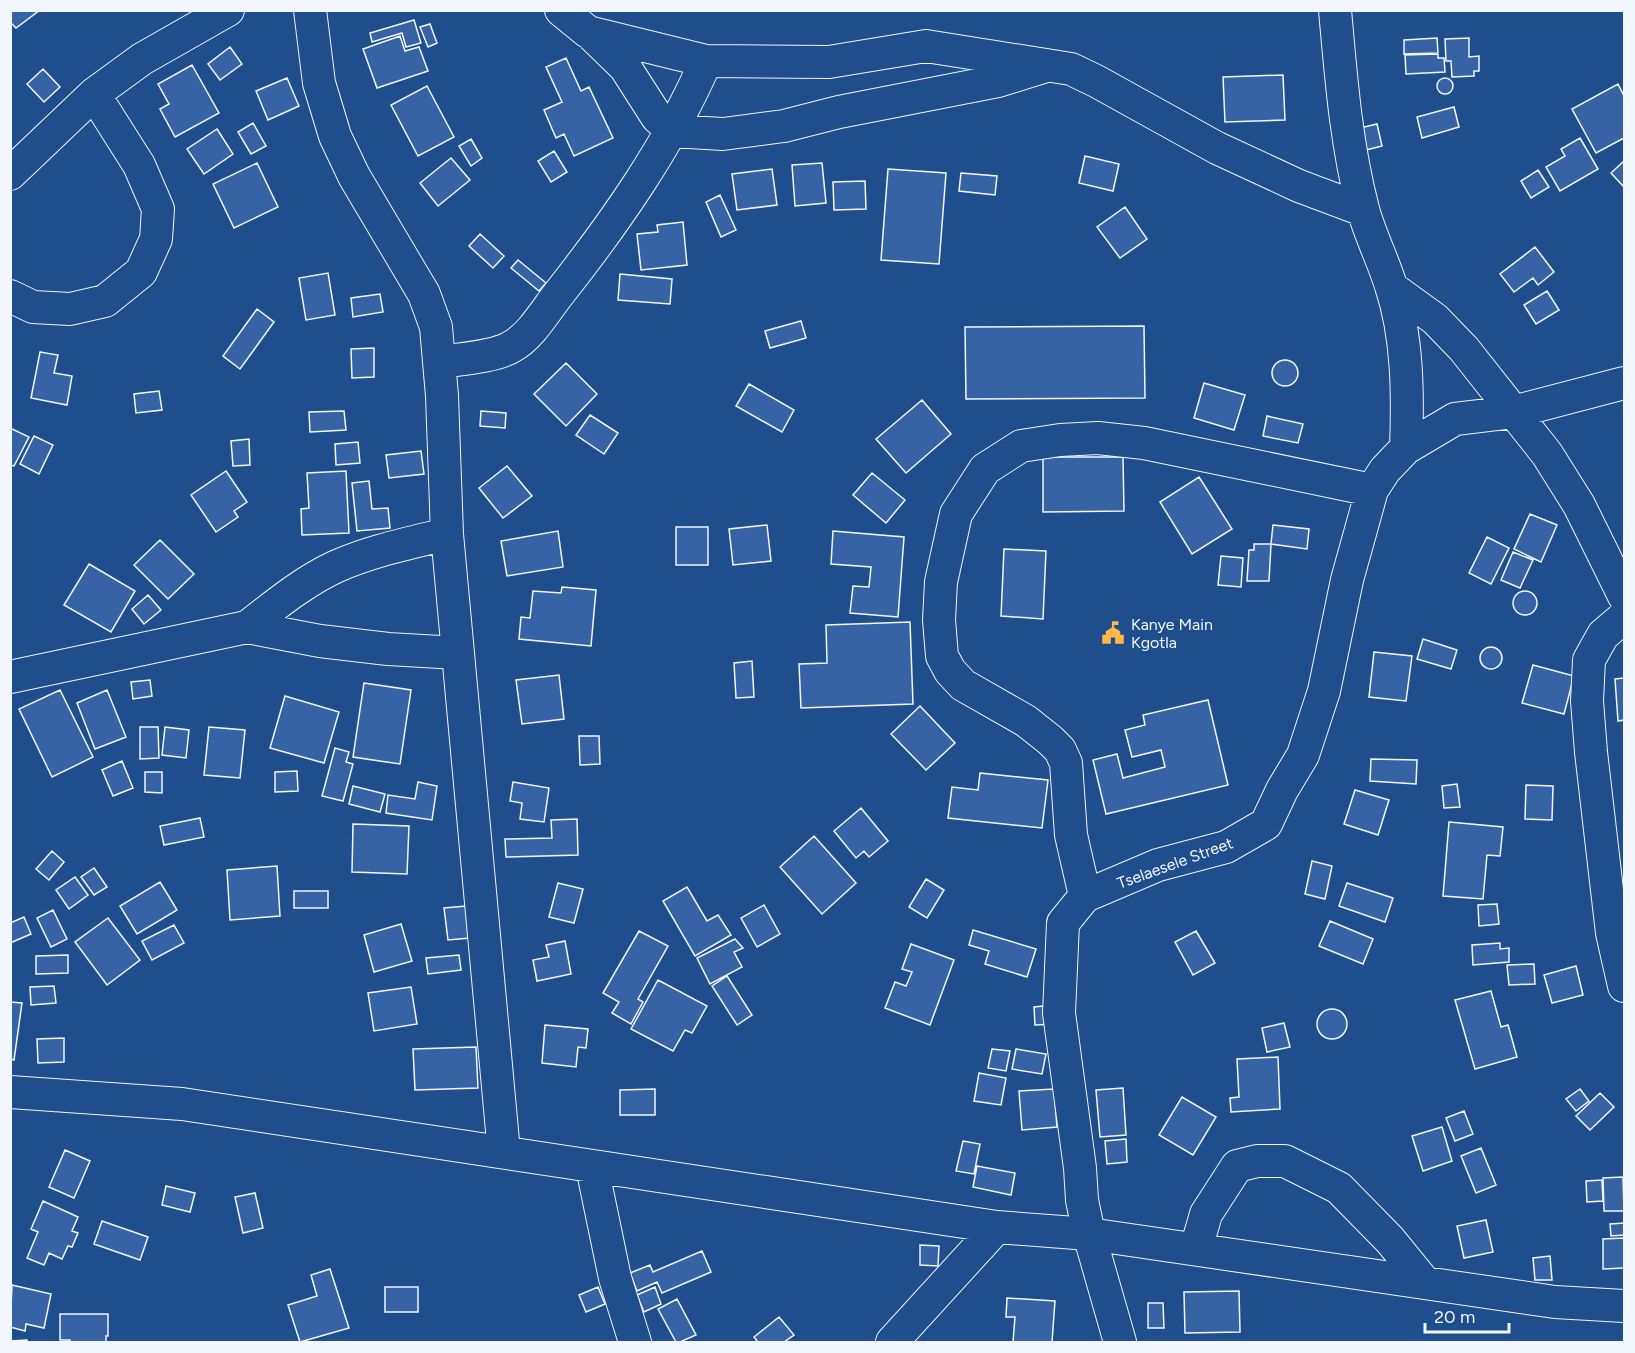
<svg xmlns="http://www.w3.org/2000/svg" width="1635" height="1353" viewBox="0 0 1635 1353" font-family="Figtree,sans-serif">
	<style>
		.building { fill: #3563a3; stroke: #f2f6ff; stroke-width: 1.5 }
		.lines { fill: none; stroke-linecap: round; stroke-linejoin: round }
		.minor-casing { stroke: #f2f6ff; stroke-width: 34 }
		.minor { stroke: #1f4e8c; stroke-width: 32 }
		.labels { text-anchor: middle; dominant-baseline: central; stroke-width: 4.5; stroke-linejoin: round; paint-order: stroke }
		.poi-label { font-size: 16px; fill: #f2f6ff; stroke: #1f4e8c; text-anchor: start }
		.street-label { font-size: 16px; fill: #f2f6ff; stroke: #1f4e8c }
	</style>
	<rect width="100%" height="100%" fill="#1f4e8c"/>
	<!-- building -->
	<path class="building" d="M10,10H40L16,28L10,22Z
		M414,20L421,43L406,47L402,33L372,42L370,33Z
		M430,24L437,43L428,47L420,27Z
		M400,36L405,51L419,47L428,71L377,88L363,49Z
		M1437,38L1438,53L1404,54V40Z
		M1469,38V57L1479,56V71H1474V76L1452,77L1451,61H1446L1445,39Z
		M230,47L242,64L220,80L208,64Z
		M1438,54V58H1444L1445,72L1406,74L1405,55Z
		M566,58L581,91L589,87L613,138L574,156L564,134L556,138L544,110L562,102L546,67Z
		M192,65L219,113L175,137L160,109L169,104L158,84Z
		M43,69L60,87L44,102L27,84Z
		M1283,75L1285,120L1225,122L1223,77Z
		M1437 86a8 8 0 1 1 16 0a8 8 0 1 1-16 0Z
		M287,78L299,106L268,120L256,91Z
		M1618,84L1624,96V138L1596,153L1572,109Z
		M427,86L454,137L418,156L391,105Z
		M1454,107L1459,127L1422,138L1417,117Z
		M253,123L266,146L251,154L238,132Z
		M1377,124L1382,146L1366,150L1360,128Z
		M217,129L233,154L204,174L187,149Z
		M1580,138L1598,169L1560,191L1546,167L1565,156L1561,149Z
		M471,139L482,158L471,166L459,146Z
		M554,151L567,172L551,182L538,161Z
		M1085,156L1119,164L1113,191L1079,183Z
		M451,158L470,180L438,206L420,183Z
		M1624,161V187L1611,173Z
		M257,163L278,207L234,228L213,184Z
		M822,163L826,203L795,206L792,165Z
		M772,169L777,205L737,210L732,174Z
		M888,169L946,173L939,264L881,260Z
		M1538,170L1549,187L1531,198L1521,181Z
		M961,173L997,176L995,195L959,191Z
		M865,181L866,209L834,210L833,182Z
		M720,195L736,230L721,237L706,202Z
		M1125,207L1147,239L1120,258L1097,227Z
		M683,222L687,265L641,270L637,234L658,232L657,225Z
		M480,234L504,256L493,268L469,246Z
		M1535,247L1554,272L1538,285L1533,278L1514,292L1500,274Z
		M518,260L546,283L539,291L511,268Z
		M328,273L335,315L306,320L299,278Z
		M620,274L672,279L670,304L618,300Z
		M1547,291L1559,310L1536,324L1524,305Z
		M380,294L383,312L353,317L351,298Z
		M257,309L274,322L240,369L223,356Z
		M801,321L806,338L770,348L765,331Z
		M1144,326L1145,398L966,399L965,327Z
		M374,348V377L352,378L351,349Z
		M40,352L58,355L54,373L72,376L67,405L31,398Z
		M1272 373a13 13 0 1 1 26 0a13 13 0 1 1-26 0Z
		M566,363L597,394L566,426L534,394Z
		M1204,383L1245,395L1234,430L1194,418Z
		M749,384L794,410L782,432L736,406Z
		M159,391L162,410L136,413L134,394Z
		M922,400L951,434L906,473L876,439Z
		M344,411L346,430L310,432L309,412Z
		M481,411L506,413L505,428L480,426Z
		M590,415L618,433L604,454L576,435Z
		M1267,416L1303,424L1298,443L1263,436Z
		M10,428L29,437L14,466L10,465Z
		M34,436L53,445L39,474L20,464Z
		M249,439L250,465L233,466L231,441Z
		M358,442L360,463L336,465L335,444Z
		M421,451L424,474L389,478L386,455Z
		M1043,457H1123L1124,511L1043,512Z
		M507,466L532,496L503,518L479,488Z
		M226,471L247,502L234,511L238,517L216,532L191,495Z
		M346,471L349,533L302,535L301,509L309,508L307,473Z
		M872,473L905,500L886,523L853,495Z
		M1199,477L1232,529L1192,554L1160,502Z
		M369,481L372,509L388,508L390,528L357,531L352,483Z
		M1530,514L1557,525L1541,562L1514,549Z
		M767,525L771,561L733,565L729,529Z
		M1273,525L1309,529L1307,549L1271,544Z
		M676,527H708V565H676Z
		M558,531L563,567L507,576L501,541Z
		M833,531L904,537L898,617L850,613L853,586L869,587L871,567L831,564Z
		M1487,537L1509,548L1491,584L1469,573Z
		M160,540L194,574L168,599L134,565Z
		M1254,544H1271L1269,581H1247L1249,550H1254Z
		M1004,549L1046,551L1043,619L1001,616Z
		M1513,552L1533,560L1520,588L1501,580Z
		M1221,556L1243,558L1241,587L1218,585Z
		M89,564L135,591L111,632L64,605Z
		M562,587L596,590L591,646L519,639L521,617L530,618L533,591L561,593Z
		M1513 603a12 12 0 1 1 24 0a12 12 0 1 1-24 0Z
		M148,595L161,610L144,624L132,609Z
		M910,622L913,704L801,708L799,664L827,663L826,625Z
		M1423,639L1457,650L1451,669L1417,659Z
		M1480 658a11 11 0 1 1 22 0a11 11 0 1 1-22 0Z
		M1374,652L1412,656L1406,701L1369,697Z
		M752,661L754,697L736,698L734,663Z
		M1533,665L1574,676L1564,714L1522,703Z
		M559,675L564,719L522,724L516,680Z
		M1624,678V720L1618,721L1615,679Z
		M150,680L152,696L133,699L131,682Z
		M364,683L411,690L400,764L353,757Z
		M60,690L93,757L52,777L19,709Z
		M107,690L126,737L95,749L77,703Z
		M285,696L339,712L324,763L270,748Z
		M1208,700L1228,785L1106,814L1093,760L1117,754L1123,778L1165,767L1161,750L1132,757L1125,730L1145,725L1143,715Z
		M920,706L955,743L926,770L891,734Z
		M140,727H158L159,758L140,759Z
		M165,727L189,730L186,758L162,755Z
		M209,727L245,730L240,778L204,775Z
		M579,736H599L600,764L580,765Z
		M335,748L349,752L346,762L353,764L343,801L322,796Z
		M1371,759L1417,760L1416,784L1370,781Z
		M122,761L133,788L113,796L102,770Z
		M297,771L298,791L275,792V772Z
		M145,772H162V793L145,792Z
		M980,773L1048,780L1042,828L948,818L952,787L978,790Z
		M418,782L437,786L432,820L386,813L388,795L415,799Z
		M513,782L549,788L544,822L520,819L522,803L510,801Z
		M1457,784L1460,807L1444,808L1442,786Z
		M1526,785L1553,786L1552,820L1525,819Z
		M353,786L385,794L380,812L349,804Z
		M1355,790L1389,800L1378,835L1344,824Z
		M861,808L888,841L869,857L864,851L856,858L834,831Z
		M200,818L204,837L164,845L160,826Z
		M577,819L578,855L506,857L505,839L552,838L551,820Z
		M1449,822L1503,827L1500,856L1487,855L1483,899L1443,896Z
		M353,824L409,826L407,874L352,872Z
		M814,836L856,883L822,914L780,867Z
		M52,851L64,862L49,880L36,869Z
		M1312,861L1332,866L1325,899L1305,894Z
		M277,866L280,916L230,920L227,870Z
		M94,868L107,887L94,895L81,877Z
		M75,877L88,895L69,909L56,890Z
		M926,879L944,890L927,918L909,907Z
		M160,882L177,910L137,934L120,906Z
		M558,883L583,889L574,923L549,917Z
		M1347,883L1393,898L1385,922L1339,906Z
		M687,887L707,921L718,915L731,935L695,956L663,901Z
		M294,891H328V908H294Z
		M1497,904L1499,924L1479,926L1478,905Z
		M764,905L780,934L757,947L741,918Z
		M466,906L470,938L448,940L444,908Z
		M53,910L67,939L51,947L37,918Z
		M24,917L31,934L10,943V923Z
		M108,918L140,960L107,985L75,942Z
		M1330,921L1373,939L1363,964L1319,946Z
		M401,924L412,961L374,972L364,935Z
		M174,925L184,943L152,960L142,941Z
		M973,930L1036,949L1027,977L985,964L989,951L969,945Z
		M639,931L668,946L638,999L643,1002L631,1024L612,1013L619,1002L603,993Z
		M1196,931L1215,963L1193,975L1175,942Z
		M735,939L743,948L734,952L742,967L710,984L697,958Z
		M565,941L571,974L537,981L533,960L549,957L546,945Z
		M1500,943V949L1509,948V962L1473,965L1472,945Z
		M911,944L954,960L930,1025L885,1008L895,982L906,986L912,972L902,969Z
		M68,955V973L36,974V956Z
		M459,955L461,970L428,974L426,958Z
		M1534,964L1535,984L1509,985L1507,965Z
		M1576,966L1583,995L1552,1003L1544,975Z
		M727,976L752,1015L737,1025L712,986Z
		M658,980L707,1006L692,1033L685,1030L673,1051L631,1029Z
		M54,986L56,1003L31,1005L30,987Z
		M411,987L417,1024L374,1031L368,993Z
		M1491,991L1501,1027L1508,1025L1517,1057L1475,1069L1455,1000Z
		M10,1002L22,1003L14,1060L10,1059Z
		M1054,1005L1055,1024L1035,1025L1034,1007Z
		M1317 1024a15 15 0 1 1 30 0a15 15 0 1 1-30 0Z
		M1284,1023L1290,1047L1267,1052L1262,1028Z
		M545,1025L588,1029L586,1048L578,1047L576,1067L542,1063Z
		M64,1038V1062L38,1063L37,1039Z
		M476,1047L478,1088L415,1090L413,1049Z
		M992,1049L1010,1051L1006,1071L988,1068Z
		M1016,1049L1046,1054L1042,1074L1012,1069Z
		M1278,1057L1280,1109L1231,1112L1230,1098L1239,1097L1237,1059Z
		M979,1073L1006,1078L1001,1105L974,1101Z
		M1123,1088L1126,1135L1100,1137L1096,1090Z
		M655,1089V1115H620V1090Z
		M1054,1089L1057,1127L1022,1130L1019,1091Z
		M1580,1089L1589,1101L1576,1111L1566,1099Z
		M1600,1093L1614,1107L1590,1130L1576,1116Z
		M1182,1097L1216,1117L1193,1155L1159,1135Z
		M1464,1111L1473,1134L1455,1141L1446,1118Z
		M1442,1127L1452,1161L1423,1171L1412,1136Z
		M1126,1139L1127,1162L1107,1164L1105,1141Z
		M963,1141L980,1144L974,1174L956,1171Z
		M1481,1148L1496,1185L1476,1193L1461,1156Z
		M65,1150L90,1161L74,1198L49,1187Z
		M977,1166L1015,1173L1011,1195L973,1187Z
		M1623,1177L1624,1211H1604L1603,1178Z
		M1602,1180L1603,1201L1587,1202L1586,1181Z
		M166,1186L195,1193L190,1212L162,1205Z
		M255,1193L263,1228L243,1233L235,1197Z
		M43,1201L78,1217L72,1231L78,1233L72,1247L68,1246L62,1259L49,1253L44,1265L27,1258L38,1232L31,1229Z
		M1486,1220L1493,1252L1464,1258L1457,1226Z
		M102,1221L148,1237L140,1260L94,1244Z
		M1624,1223V1235L1611,1236L1610,1224Z
		M1624,1238V1268L1603,1269V1239Z
		M920,1245L939,1246L938,1266L920,1265Z
		M702,1251L711,1272L662,1293L657,1282L637,1291L630,1273L650,1265L653,1272Z
		M1550,1256L1552,1280H1535L1533,1258Z
		M330,1269L349,1328L300,1342L288,1305L317,1296L311,1275Z
		M12,1285L51,1294L44,1328L26,1324L25,1331L10,1327Z
		M385,1287H418V1312H385Z
		M598,1287L605,1304L586,1312L579,1295Z
		M655,1287L661,1304L644,1312L637,1295Z
		M1239,1291L1240,1332L1185,1333L1184,1292Z
		M1007,1298L1055,1301L1052,1342H1013L1015,1317H1006Z
		M677,1299L696,1335L680,1342H676L658,1309Z
		M1148,1303H1163L1164,1328H1148Z
		M60,1314H108V1336H106V1342H70V1340H60Z
		M779,1317L794,1335L784,1342H758L754,1337Z
		M27,1340V1342H10V1341Z"/>
	<g class="lines">
		<!-- minor casing -->
		<g class="minor-casing">
			<path id="minor" d="M310,10L319,83L335,136L354,176L424,294L436,327L442,396L447,534L504,1152
				M561,10L588,32L706,61L829,62L926,46L1071,69L1096,81L1217,148L1299,186L1363,210
				M1335,10C1341,77 1346,144 1363,209C1370,235 1383,260 1391,286C1408,337 1408,396 1406,448
				M589,32L625,67L657,117L672,131L723,134L784,126L839,112L998,81L1043,67
				M10,174L94,94L142,59L228,10
				M1392,288L1435,319L1464,349L1547,454L1579,505L1624,596
				M10,296L33,307L70,309L105,301L141,272L156,239L158,209L139,165L94,94
				M440,362C459,359 495,357 511,347C530,337 544,313 557,296C614,224 669,146 706,61
				M1624,617L1603,635L1589,660L1587,701L1591,752L1612,933L1624,986
				M247,627C274,606 303,582 335,567C370,551 410,543 447,534
				M10,677L247,627L320,641L388,649L458,653
				M1085,896L1071,835L1066,763L1060,750L1050,740L1026,721L963,685L950,671L942,656L939,620L941,582L956,514L985,469L1021,446L1060,440L1098,438L1144,443L1372,490
				M10,1092L182,1104L997,1227L1089,1234L1555,1302L1624,1306
				M592,1167L615,1278L635,1342
				M1196,1249L1206,1214L1237,1166L1257,1161H1285L1339,1188L1390,1240L1425,1283
				M892,1342L997,1227
				M1120,1342L1089,1234L1082,1200L1080,1168L1059,1013L1063,923L1085,896L1158,865L1226,847L1266,824L1282,790L1303,755L1324,691L1347,580L1372,490L1385,470L1406,448L1455,419L1513,412L1624,383"/>
		</g>
		<!-- minor -->
		<use href="#minor" class="minor"/>
	</g>
	<!-- icons -->
	<defs>
		<g id="civic-bare" transform="scale(1.8)"><path d="M-.6-6.5H3V-4.5H.6V-3L4-1V1h2V6H-6V1h2V-1L-.6-3ZM-1.2 2.5V6h2.4V2.5Z" fill="#ffb74d" stroke="#1f4e8c" stroke-width="2.5" paint-order="stroke"/></g>
	</defs>
	<g fill-rule="evenodd">
		<use href="#civic-bare" x="1113" y="633"/>
	</g>
	<g class="labels">
		<!-- poi labels -->
		<g class="poi-label">
			<text x="1131" y="624">Kanye Main<tspan x="1131" dy="18">Kgotla</tspan></text>
		</g>
		<!-- street labels -->
		<g class="street-label">
			<text transform="translate(1175 863) rotate(-20)">Tselaesele Street</text>
		</g>
	</g>
	<!-- border -->
	<rect width="1635" height="1353" fill="none" stroke="#f2f6ff" stroke-width="24"/>
	<!-- scale -->
	<path d="M1425 1323v9h84v-9" fill="none" stroke="#f2f6ff" stroke-width="3"/>
	<text x="1434" y="1323" font-size="18" fill="#f2f6ff" stroke="#1f4e8c" stroke-width="4.5" paint-order="stroke">20 m</text>
</svg>
